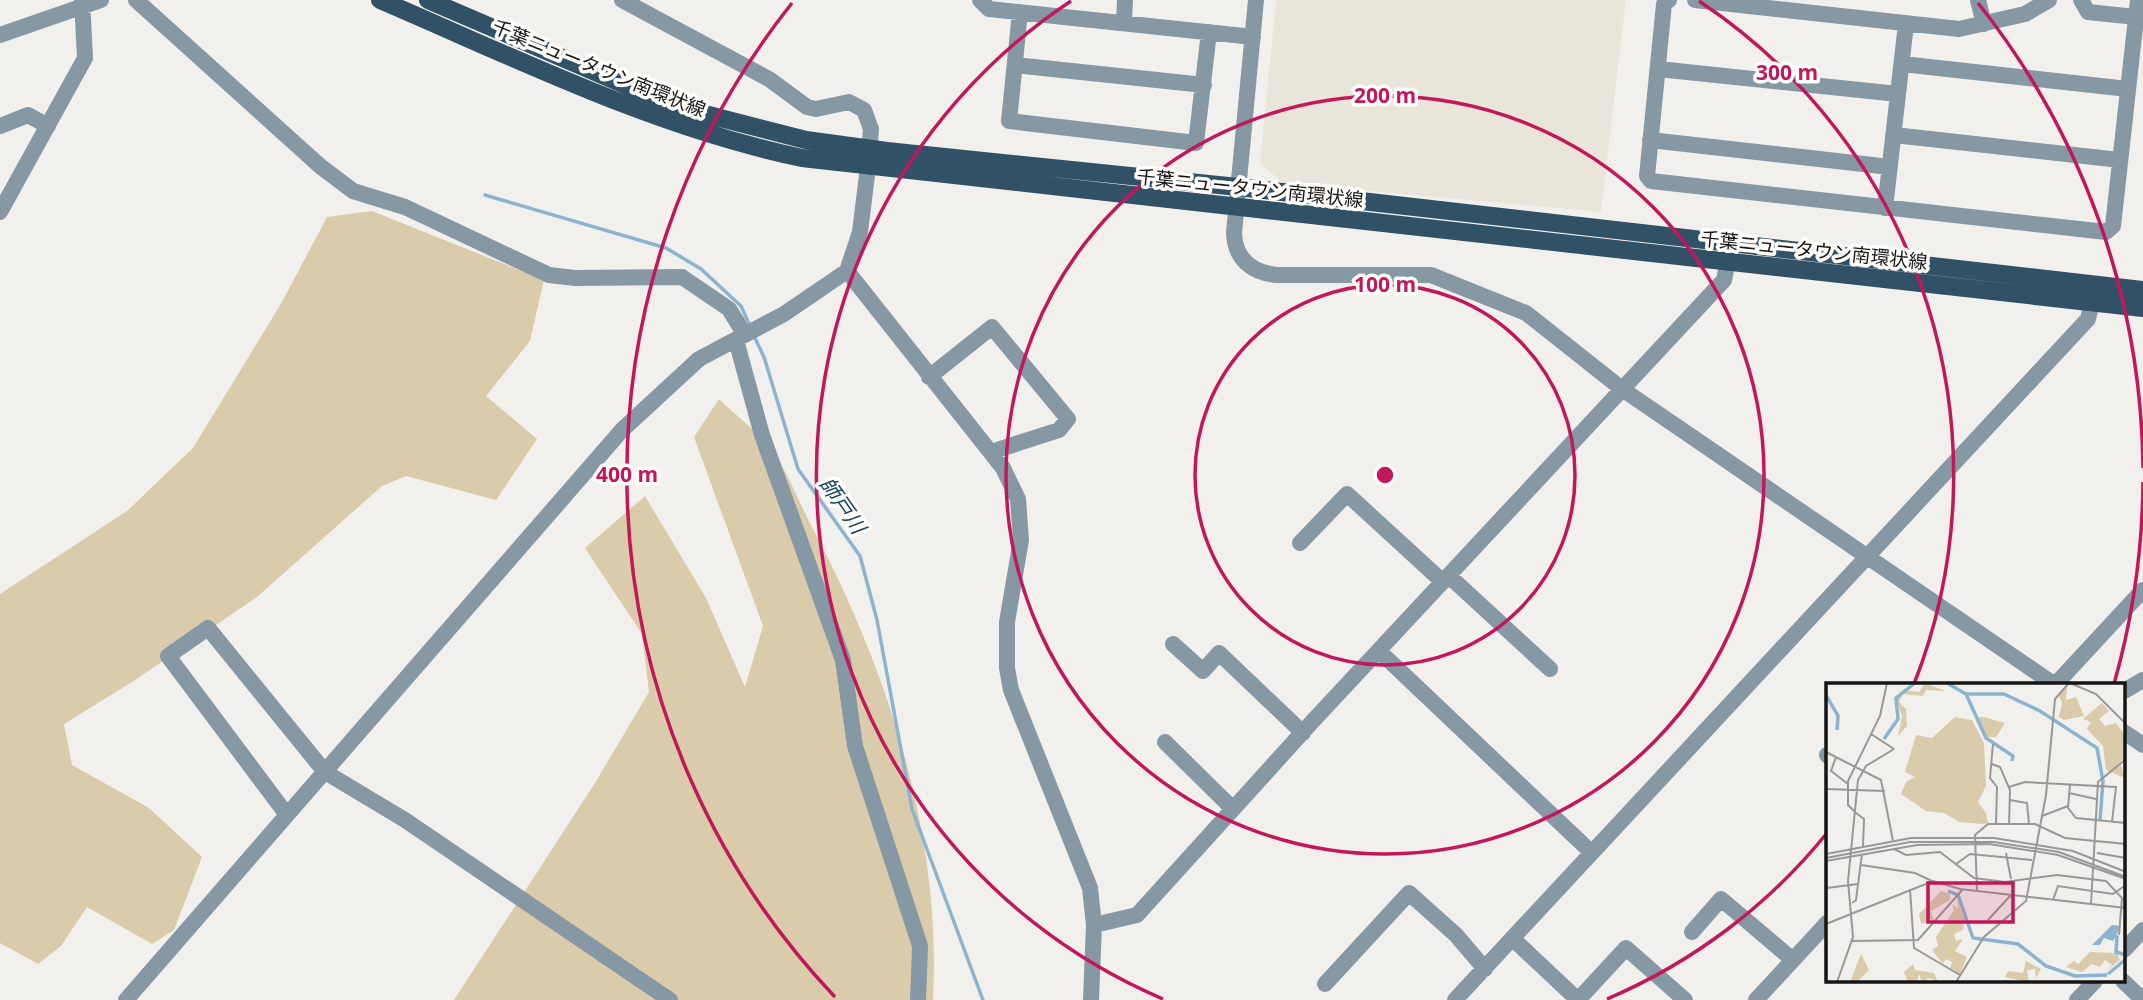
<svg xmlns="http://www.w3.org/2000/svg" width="2143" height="1000" viewBox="0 0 2143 1000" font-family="'Open Sans','Noto Sans JP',sans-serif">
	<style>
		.built { fill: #e9e5da }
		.green { fill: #dacbab }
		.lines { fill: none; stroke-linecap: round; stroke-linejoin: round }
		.stream { stroke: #8bb4d1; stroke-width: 3.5 }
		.minor { stroke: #8798a5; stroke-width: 16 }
		.major { stroke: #315166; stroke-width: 18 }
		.ring { fill: none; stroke: #c2185b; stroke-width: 3.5 }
		.labels { text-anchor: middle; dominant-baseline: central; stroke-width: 7; stroke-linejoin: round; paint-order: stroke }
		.street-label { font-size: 19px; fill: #161514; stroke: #fffefb }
		.water-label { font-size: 21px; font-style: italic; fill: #114461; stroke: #fffefb }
		.inset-river { fill: none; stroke: #8bb4d1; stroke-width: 3.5 }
		.inset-road { fill: none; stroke: #9a9896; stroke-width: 2 }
		.view { fill: #c2185b; fill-opacity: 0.15; stroke: #c2185b; stroke-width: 3.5 }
		.inset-edge { fill: none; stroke: #161514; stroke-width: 3.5 }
		.centre { fill: #c2185b; stroke: #fffefb; stroke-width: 3.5 }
		.ring-label { font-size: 21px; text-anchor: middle; font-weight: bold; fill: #c2185b; stroke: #fffefb; stroke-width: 7; stroke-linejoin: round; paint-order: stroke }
	</style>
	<rect width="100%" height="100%" fill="#f2f0ed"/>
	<!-- built -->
	<path class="built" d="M1276,0H1626L1601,212L1283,183L1260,163Z"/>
	<!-- green -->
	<path class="green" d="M372,211L544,280L530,341L486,396L537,439L496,500L406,476L382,486L257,597L132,682L64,724L72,765L149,808L202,857L174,930L152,944L87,907L61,946L38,964L0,943V594L127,511L193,448L282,302L327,217Z
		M719,399C735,415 755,429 769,447C787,469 798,501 812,527C888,671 942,835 933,1000H454L595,783L649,692L642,634L585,548L645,496L706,598L745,687L763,626L694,437Z"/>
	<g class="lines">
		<!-- stream -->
		<path class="stream" d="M485,195L666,248L701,269L741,306L750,326
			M754,336L764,357L798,469L860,556L877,620L912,809L983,1000"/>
		<!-- minor -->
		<path class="minor" d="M136,0L320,166L353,191L405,207L549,275L575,278L682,277L729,309L745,335
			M980,0L989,9L1253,37
			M1256,0L1234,233C1235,259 1251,272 1276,275H1431L1526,313L1622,389L2055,685L2143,590
			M1669,0L1664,4L1647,176L1651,181L2106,232L2113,226L2138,0
			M1695,0L1959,29L2025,14L2049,0
			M1978,0L1984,24
			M2081,0L2088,12L2136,17
			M1020,12L1009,121L1196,143L1209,32
			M1124,23L1125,0
			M0,35L101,0
			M1902,64L2128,89
			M1015,65L1204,85
			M1658,69L1898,94
			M0,126L28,115L48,126
			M1894,135L2120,160
			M1650,140L1890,167
			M1885,208L1906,24
			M0,212L85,58L82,0
			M847,271L1003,468L1018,499L1021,540L1007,622V668L1011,690L1090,888L1094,925L1091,1000
			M736,340L762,435L843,660L855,746L920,946L918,1000
			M929,377L992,327L1068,419L1059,430L991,452
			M1300,543L1347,494L1443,582
			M1449,576L1550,669
			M1173,644L1203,671L1219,653L1303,733
			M1379,651L1592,853
			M2124,691L2143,680
			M2124,732L2143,745
			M1165,742L1233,809
			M1827,755L1828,756
			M287,815L168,656L208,628L325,772L405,820L670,1000
			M1094,925L1137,915L1311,723L1724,280L1728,261
			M1692,932L1721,899L1793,960
			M1513,939L1578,1000
			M2124,950L2143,930
			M2123,981L2143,1000
			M1325,984L1409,893L1456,935L1485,969
			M126,1000L622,430L699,359L784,314L847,271L860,232L868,167L871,129L864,110L849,102L816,109L807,107L769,79L622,0
			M1455,1000L2088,319L2092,302
			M1578,1000L1626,948L1685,1000
			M1756,1000L1828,922
			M2077,1000L2095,981"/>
		<!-- major -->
		<path class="major" d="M380,0C518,59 654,127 802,158L2143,308
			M428,0L630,87L701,113L806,140L887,151L1238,187L2143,290"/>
	</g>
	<!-- distance rings -->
	<g class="ring">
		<circle cx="1385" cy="475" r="190"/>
		<circle cx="1385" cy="475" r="379"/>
		<path d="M1827 833A569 569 0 0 1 1607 999M1163 999A569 569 0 0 1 1071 1M1699 1A569 569 0 0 1 1914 684"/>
		<path d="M2143 482A758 758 0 0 1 2114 684M835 997A758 758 0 0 1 792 3M1978 3A758 758 0 0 1 2143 468"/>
	</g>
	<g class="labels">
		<!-- street labels -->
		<g class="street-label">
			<text transform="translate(599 68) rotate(22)">千葉ニュータウン南環状線</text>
			<text transform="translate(1250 188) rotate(6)">千葉ニュータウン南環状線</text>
			<text transform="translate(1814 250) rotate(6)">千葉ニュータウン南環状線</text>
		</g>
		<!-- water labels -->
		<g class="water-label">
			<text transform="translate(843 505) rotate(55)">師戸川</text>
		</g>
	</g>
	<!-- overview -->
	<g transform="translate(1826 683)">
		<rect width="299" height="299" fill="#f2f0ed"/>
		<path d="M99,0L120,8L100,7L97,13L77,11L73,19L80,26L81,43L72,53L76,33L70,17L76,7L93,9ZM241,5L240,17L250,14L258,33L238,37L233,34L236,20L232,11ZM276,20L283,28L273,36L279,43L290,40L299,52V75L294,79L299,95L280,87L277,63L261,46L265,39L257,36ZM129,34L146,37L158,60L160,103L152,119L160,130L162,140L157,141L133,139L118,130L100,128L75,111L80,99L89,94L79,89L90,52L106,55ZM158,34L179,40L170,54H160L153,42L152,34ZM115,208L124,211V217L105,228L108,237L95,241L93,231ZM131,216L139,237L137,247L128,251L130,258L137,256L129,268L141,274L134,291L124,285L126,279L120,276L117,281L106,267L112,263L110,254L128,227L126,221L132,226ZM264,269L291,270L294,277L279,289L286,282L279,277L274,284L266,281L256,289L240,284L248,278L252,281ZM35,271L43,287L31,299H24ZM200,278L215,286L210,295L209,286L201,287L203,299L179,294L182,288L197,290ZM87,281L89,287L108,290L112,299L104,295L96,299L93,291L91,299H82L78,289Z" fill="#dacbab"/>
		<path d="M286,242L295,243L287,258L278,255L274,262H266Z" fill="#8bb4d1"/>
		<path class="inset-river" d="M121,0L140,11H178L214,28L271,65L277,98L274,137M140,11L160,55L187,73L186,78M0,12L12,33L11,47M58,56L72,36L70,15L89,0M122,208L132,212L147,255L192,261L220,283L249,293L281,292M286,250L291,254L290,269L300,272M282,291L300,276"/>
		<path class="inset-road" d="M244,0L270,11L300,41M45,51L68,66M167,61L164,95L171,104L170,140M0,69L55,97L67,158M10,74L5,88L22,101M166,81L174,84L184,107L183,141M244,102L242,125L250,135L300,140M183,104L199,99L290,104L286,139M0,106L59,108M243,110L270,116M184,117L201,120L203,141M30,130L38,136L37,163M30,130L22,122V98L54,33L61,0M216,133L242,123M68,166L80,172L114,169L148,195L179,199L231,192L280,198L296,215L293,252M180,170L185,196M271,170L300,175M0,171L85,155H168L247,168L300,189M0,175L84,159H168L233,169L300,194M0,178L91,162L163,161L232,172L300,196M130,181L144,171L206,177M35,182L89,190L106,198M1,205L32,201M84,206L88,265L134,292M151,208L149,152L162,141H209L239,155L300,161M227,217L232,203L287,211L300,202M26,220L30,217L36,171M265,221L272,99L300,76M162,237L185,212M0,241L107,198L134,206L300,225M26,258L92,257L137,206M11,299L27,254L22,198L32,97L40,83L68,66M130,299L158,254L200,218L220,112L229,16L243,0"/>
		<path class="view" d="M102,200H187V239H102Z"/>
		<rect width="299" height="299" class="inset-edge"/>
	</g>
	<circle cx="1385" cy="475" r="10" class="centre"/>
	<g class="ring-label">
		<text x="1787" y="80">300 m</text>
		<text x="1385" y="103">200 m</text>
		<text x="1385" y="292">100 m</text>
		<text x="627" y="482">400 m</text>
	</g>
</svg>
